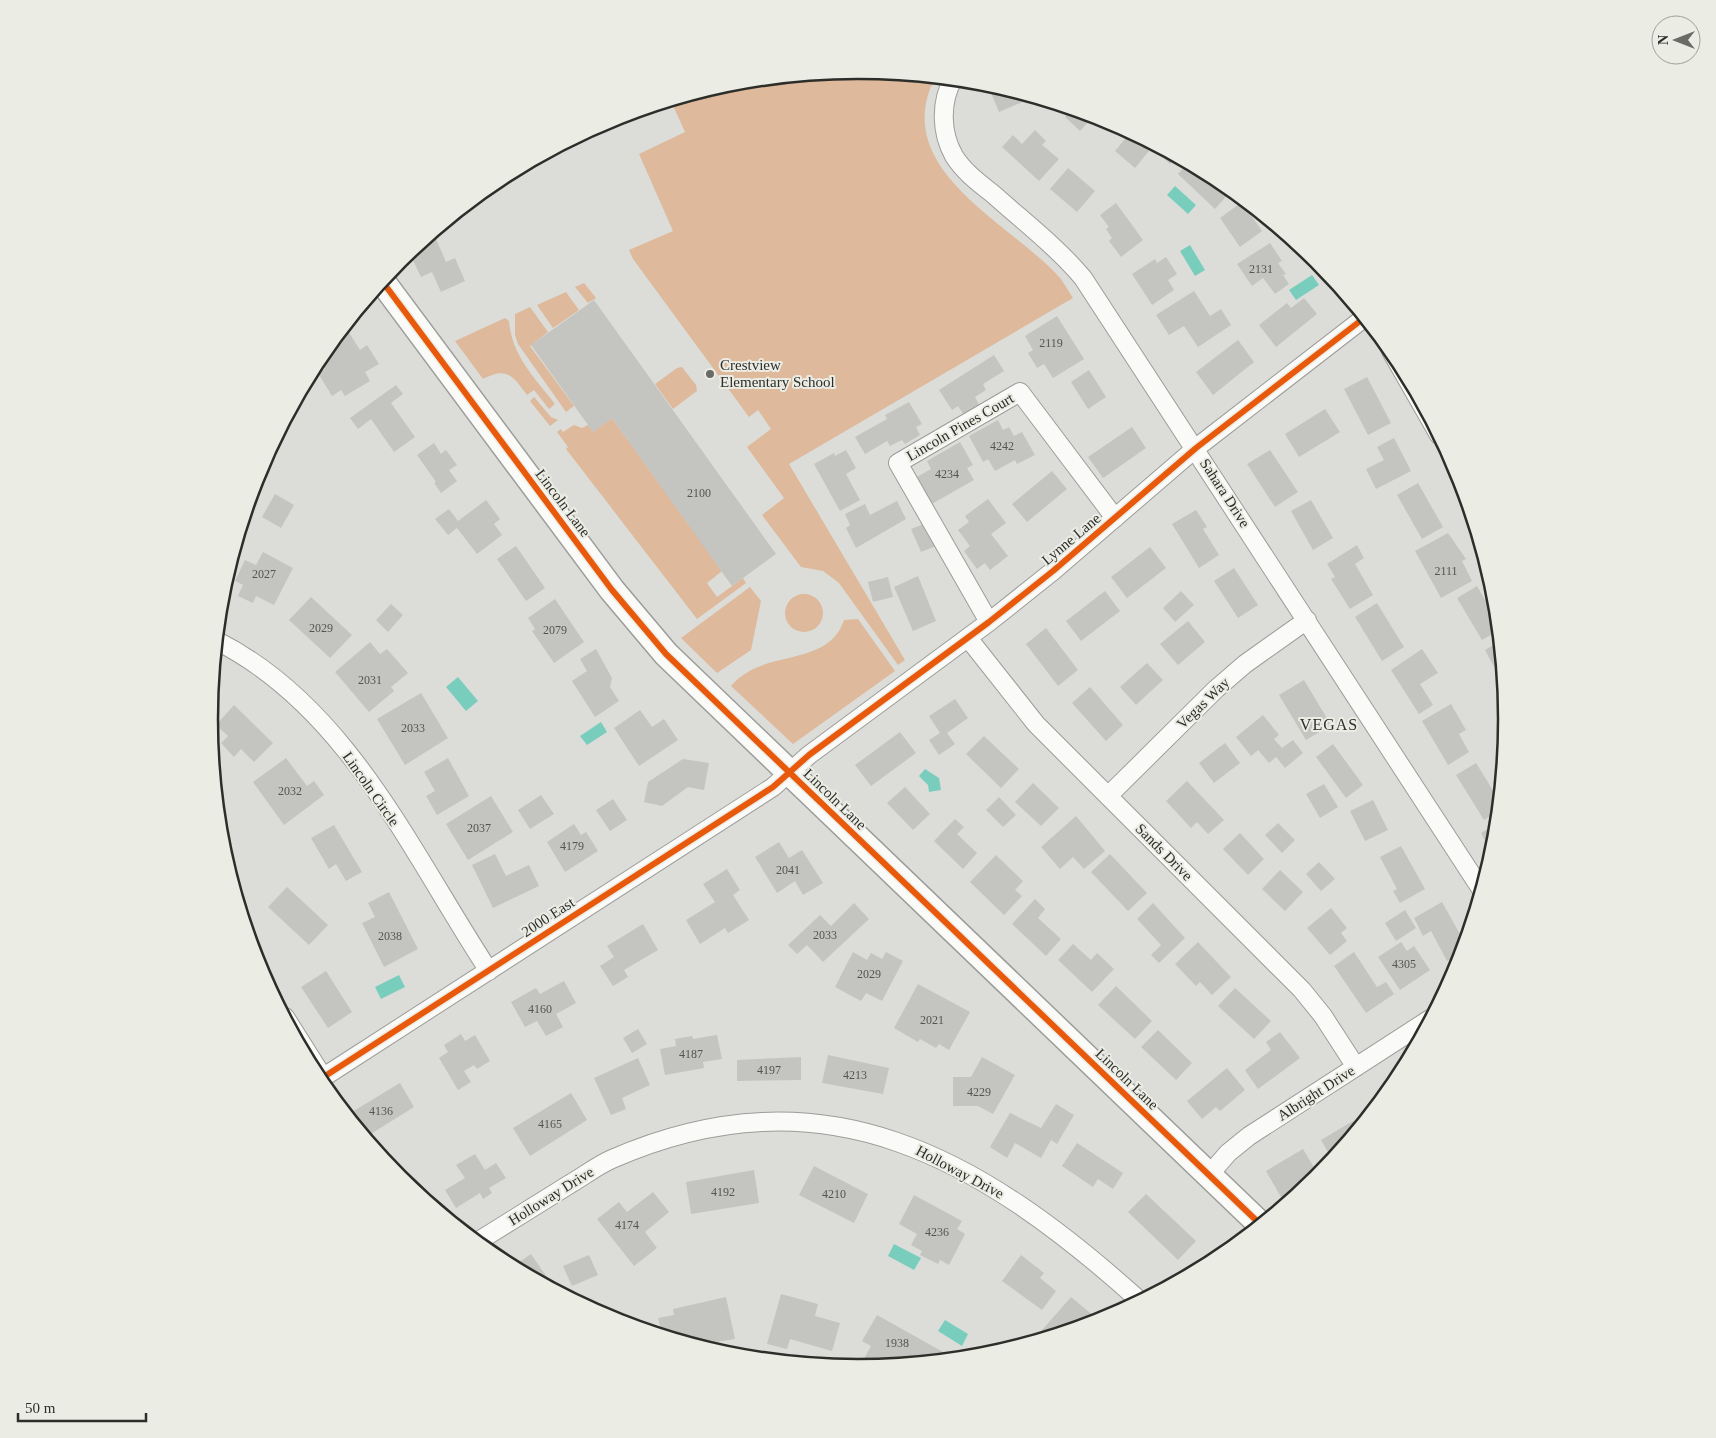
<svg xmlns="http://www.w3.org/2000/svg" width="1716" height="1438" viewBox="0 0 1716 1438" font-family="'Times New Roman',serif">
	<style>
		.green { fill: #deb99c }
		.water { fill: #79cdbd }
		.building { fill: #c4c4c1 }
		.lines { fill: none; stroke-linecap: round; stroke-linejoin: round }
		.street-casing { stroke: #9c9d9a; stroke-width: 20 }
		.secondary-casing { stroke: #9c9d9a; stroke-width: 28 }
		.street { stroke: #fafaf9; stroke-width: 18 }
		.secondary { stroke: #fafaf9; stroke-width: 25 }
		.cycleway-casing { stroke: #ebede4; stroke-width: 9 }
		.cycleway { stroke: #e8590c; stroke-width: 6 }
		.poi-dot { fill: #6a6b67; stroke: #ebede4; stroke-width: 2 }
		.labels { text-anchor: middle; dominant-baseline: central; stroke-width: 4; stroke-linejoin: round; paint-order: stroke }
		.number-label { font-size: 12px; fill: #545450 }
		.poi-label { font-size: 15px; fill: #2d2e2a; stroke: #ebede4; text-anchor: start }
		.street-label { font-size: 15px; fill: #2d2e2a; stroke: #ebede4 }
		.neighbourhood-label { font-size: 16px; letter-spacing: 1px; fill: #2d2e2a; stroke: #ebede4 }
		.rim { fill: none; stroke: #2d2e2a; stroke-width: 2.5 }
	</style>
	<rect width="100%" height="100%" fill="#dcddd9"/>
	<!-- green -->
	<path class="green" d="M858,70L932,77L939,82L931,86C896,174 1014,225 1061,279C1065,285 1069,292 1073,298L789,464L905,660L898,665L839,583L823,571L801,567L762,515L784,498L747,447L771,429L758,410L749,417L633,259L629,250L673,231L639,154L685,132L671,101L732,82Z
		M584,283L596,298L588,303L575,287Z
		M566,292L579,310L553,328L537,305Z
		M530,307L548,332L530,346L574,406L566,412L518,344L515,335V314Z
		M505,318L509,321C512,356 534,377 555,404L549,409L534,390L527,395C512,375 507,367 483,379L455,341Z
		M682,367L696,385L697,391L673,409L655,384L677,368Z
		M534,397L551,417L558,420L550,426L530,401Z
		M612,418L722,571L707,583L717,597L743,578L746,583L697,619L566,449L568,447L557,432L561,429L563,432L574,425L582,428L588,425L593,431Z
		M750,587L761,601L751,650L717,673L681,638Z
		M785 613a19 19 0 1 1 38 0a19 19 0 1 1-38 0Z
		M858,619L895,671L793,744L731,686C763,647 828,669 844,620Z"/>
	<!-- water -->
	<path class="water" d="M1175,186L1196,205L1188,214L1167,195Z
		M1190,245L1205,270L1195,276L1180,251Z
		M1312,275L1319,285L1296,300L1289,290Z
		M458,677L478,701L466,711L446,687Z
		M601,722L607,732L587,745L580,736Z
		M925,769L939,778L941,790L929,792L928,785L919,776Z
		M399,975L405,987L381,999L375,987Z
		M894,1244L921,1258L914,1270L888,1256Z
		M945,1320L968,1334L962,1346L938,1331Z"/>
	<!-- building -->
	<path class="building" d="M994,85L1033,97H1034L999,112L989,88Z
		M1072,109L1094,116L1080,131L1065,117Z
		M1035,130L1046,141L1042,145L1059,159L1039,181L1002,147L1013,135L1022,144Z
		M1129,134L1149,151L1135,168L1115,151Z
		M1142,138L1176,157L1170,164Z
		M1188,163L1219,180L1232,190L1215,209L1178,174Z
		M1068,168L1095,191L1077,212L1050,189Z
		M1242,202L1262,231L1240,247L1220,218Z
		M1116,203L1143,240L1121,257L1109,241L1112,238L1106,229L1109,227L1100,215Z
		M433,232L446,262L455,258L465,281L441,292L432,272L421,277L409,252Z
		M1270,243L1282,261L1278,263L1286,274L1283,275L1289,284L1275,294L1263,278L1252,286L1237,264Z
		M1166,257L1177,274L1168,280L1174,290L1152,305L1132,274L1155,259L1157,263Z
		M1194,291L1210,316L1221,309L1231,325L1198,347L1184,326L1169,335L1156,315Z
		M1304,298L1317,314L1276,347L1259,325L1287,303L1291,308Z
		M594,300L776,554L732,586L612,418L593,432L531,345Z
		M1057,316L1084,359L1053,378L1044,364L1037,368L1028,353L1033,350L1025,336Z
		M348,331L360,350L367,345L379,364L365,372L370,381L345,396L341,390L332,396L318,373L325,369L318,359L333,340Z
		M1238,340L1254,362L1213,395L1196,372Z
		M994,355L1004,371L983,384L986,390L975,397L979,405L964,415L958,406L952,410L939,390Z
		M1089,370L1106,397L1088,409L1071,382Z
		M1367,377L1391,423L1368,435L1344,389Z
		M396,385L403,394L391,403L415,437L394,452L371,419L358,429L350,418Z
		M909,402L922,424L916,427L920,435L905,444L902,440L890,446L887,441L865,454L855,437L887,419L885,415Z
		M1325,409L1340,432L1299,457L1285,434Z
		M998,420L1003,430L1009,427L1014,436L1022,432L1035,455L1017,464L1015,460L995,471L988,459L983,462L969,436Z
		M1132,427L1146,448L1103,478L1088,457Z
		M1394,438L1411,471L1376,489L1366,469L1384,460L1377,447Z
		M960,442L973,465L967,468L974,480L930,505L915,478L931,469L927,461Z
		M434,443L441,454L446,450L457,465L449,470L457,481L441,493L434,483L436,482L417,455Z
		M846,450L856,468L846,474L860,500L840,511L814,464L834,453L835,456Z
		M1270,450L1298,492L1275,507L1247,464Z
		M268,453L266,465H262L266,456Z
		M1052,471L1067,489L1027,522L1012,504Z
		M1418,483L1443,527L1422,539L1397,495Z
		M275,494L294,505L281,528L262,517Z
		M988,499L1006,523L991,534L1008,556L990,570L985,563L977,569L964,551L970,546L958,530L969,522L965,516Z
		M486,500L500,519L494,524L502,535L477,554L457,528L448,535L435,519L449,509L458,521Z
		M1311,500L1333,538L1313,550L1291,511Z
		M897,501L906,519L856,548L846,528L850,525L845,514L865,504L870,515Z
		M1196,510L1207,527L1203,529L1219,555L1199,568L1172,524Z
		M929,522L938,545L921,552L911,529Z
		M1448,533L1466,559L1462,561L1472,581L1441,598L1415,551Z
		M1357,545L1364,558L1355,564L1373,595L1350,609L1331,579L1335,577L1327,564Z
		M516,546L545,588L526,601L497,559Z
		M1150,547L1166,568L1127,598L1111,577Z
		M263,552L293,568L274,605L256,596L253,603L238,596L243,585L235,581L245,560L256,565Z
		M1234,568L1258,605L1238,618L1214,581Z
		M918,576L936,621L913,631L894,587Z
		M888,577L893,597L873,602L868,582Z
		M1477,586L1497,621L1498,631L1482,640L1457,598Z
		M1105,591L1120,611L1081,641L1066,621Z
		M1181,591L1194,605L1175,622L1163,608Z
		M311,597L352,635L330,658L289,620Z
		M555,599L584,642L554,663L532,631L535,629L528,618Z
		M1377,603L1404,647L1382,661L1355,617Z
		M391,604L403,615L388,632L376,620Z
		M1188,621L1205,642L1178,665L1160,644Z
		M1046,628L1078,670L1058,686L1026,644Z
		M370,642L380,654L387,649L408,673L391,687L394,691L369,712L335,672Z
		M1499,642L1504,685L1485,650Z
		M596,649L612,678L610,687L619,701L595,717L572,681L587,671L580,659Z
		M1422,649L1438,673L1420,684L1433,705L1419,714L1391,670Z
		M1147,663L1163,680L1136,705L1120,687Z
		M1304,680L1331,725L1306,740L1279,695Z
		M1090,687L1123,725L1106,741L1072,703Z
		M421,693L448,738L405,765L377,719Z
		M211,695L216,699L210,707L211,702Z
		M955,699L968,718L947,733L955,744L939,755L929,740L940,733L929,716Z
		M1451,704L1466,730L1459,734L1469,752L1448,765L1422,721Z
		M234,705L273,743L254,762L241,749L234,757L221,743L228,736L216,725Z
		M640,710L652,727L664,719L678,740L639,766L614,728Z
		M1263,715L1279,735L1274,739L1282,748L1293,740L1303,753L1285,768L1276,757L1269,763L1258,750L1251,756L1236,737Z
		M900,732L916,753L871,786L855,765Z
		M984,736L1019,769L1001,788L966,754Z
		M1225,743L1240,763L1214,783L1199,763Z
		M1333,744L1363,785L1346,798L1316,757Z
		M286,758L307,786L314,781L324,795L284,825L253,782Z
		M448,758L469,796L437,815L426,796L435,791L424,772Z
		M683,759L709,763L704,790L688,787L662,806L644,802L648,782Z
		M1476,763L1499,800L1498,811L1484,820L1456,775Z
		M1187,781L1224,820L1208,834L1197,822L1191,828L1166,801Z
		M1033,783L1059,808L1041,826L1015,802Z
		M1324,784L1338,807L1320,818L1306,794Z
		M905,787L930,814L913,830L887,803Z
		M541,795L554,814L530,829L518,810Z
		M491,796L513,832L468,860L446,824Z
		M999,797L1016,815L1003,827L986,810Z
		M613,799L627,820L610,831L596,810Z
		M1373,800L1388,830L1365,841L1350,811Z
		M1076,816L1105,851L1084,869L1073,857L1060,869L1041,847Z
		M955,819L964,827L957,834L977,853L963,869L934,841Z
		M1278,823L1295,840L1282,853L1265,835Z
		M1497,823L1494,846L1492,853L1481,833Z
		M574,824L581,835L586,832L598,851L565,872L547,842Z
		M334,825L362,872L346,881L336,864L329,869L311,838Z
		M1240,833L1264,859L1248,875L1223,849Z
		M779,842L789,858L802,850L823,883L803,895L795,881L777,893L755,857Z
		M1401,846L1425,889L1400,903L1393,891L1397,889L1380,857Z
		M495,854L506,876L529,865L539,886L493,908L472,865Z
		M1110,854L1147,893L1128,911L1091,872Z
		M996,855L1023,881L1015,890L1022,896L1004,915L970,882Z
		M1319,862L1335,879L1321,891L1306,874Z
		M727,869L740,890L733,895L749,920L728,933L725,928L700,944L686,920L715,902L703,884Z
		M1280,870L1303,892L1285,911L1262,889Z
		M234,880L248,907L241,911L232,881Z
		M287,887L328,925L309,945L268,907Z
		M389,892L418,949L384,967L362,923L375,917L368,903Z
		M1035,899L1045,909L1038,918L1061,939L1046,956L1012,924Z
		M1442,902L1465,943L1462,953L1447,961L1431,931L1423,936L1414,918Z
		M854,903L869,919L823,962L807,945L797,954L788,945L820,915L831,926Z
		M1153,903L1185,938L1159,963L1151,955L1161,945L1137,919Z
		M1331,908L1347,928L1341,933L1347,941L1330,955L1307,928Z
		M1405,910L1416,928L1396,941L1385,923Z
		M643,924L658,950L624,970L628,977L613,986L600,966L614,957L607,946Z
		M1198,942L1231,977L1212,995L1200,982L1196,986L1175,964Z
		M1401,942L1407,951L1414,946L1430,970L1400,990L1378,957Z
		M1073,944L1091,960L1097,953L1114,969L1092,992L1058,960Z
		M853,952L867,960L871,953L882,959L886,952L903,961L882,1001L866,993L861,1001L835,987Z
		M1354,952L1377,987L1386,982L1394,994L1366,1013L1334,966Z
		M326,971L352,1012L328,1028L301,987Z
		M564,981L576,1003L556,1014L563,1027L546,1036L537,1021L525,1027L511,1002L536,988L540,994Z
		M918,984L970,1012L949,1050L939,1044L936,1048L920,1039L918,1042L894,1028Z
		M1116,986L1152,1021L1135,1039L1098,1005Z
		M1235,988L1271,1021L1254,1039L1218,1006Z
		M638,1029L647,1044L632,1053L623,1038Z
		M1158,1030L1192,1063L1176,1080L1141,1047Z
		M1280,1032L1300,1058L1258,1089L1245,1070L1271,1050L1266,1042Z
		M461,1034L465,1041L475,1035L490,1061L477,1069L474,1065L464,1071L471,1082L458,1090L439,1058L448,1052L444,1045Z
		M717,1035L722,1059L703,1062L704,1068L665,1075L660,1049L676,1046L675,1039L692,1036L693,1039Z
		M828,1055L889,1068L883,1094L822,1083Z
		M801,1057V1080L737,1081V1060Z
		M982,1057L1015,1075L993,1114L978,1106H953V1077H971Z
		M638,1058L650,1085L622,1098L626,1109L611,1115L594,1078Z
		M1227,1068L1245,1090L1220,1111L1216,1107L1202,1119L1187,1101Z
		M400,1083L414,1107L366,1137L347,1115Z
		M571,1093L587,1120L530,1156L513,1128Z
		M1056,1104L1074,1115L1057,1144L1051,1140L1041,1158L1015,1143L1007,1158L990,1147L1010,1113L1041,1128Z
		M1353,1121L1357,1129L1332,1159L1321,1140Z
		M1077,1143L1123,1173L1113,1189L1098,1179L1093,1187L1062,1166Z
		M1303,1149L1319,1176L1285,1204L1266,1171Z
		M475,1154L485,1170L496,1163L506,1178L489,1188L492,1193L483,1199L480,1193L456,1208L445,1190L465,1178L456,1165Z
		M814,1166L868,1194L854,1223L799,1195Z
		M754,1170L759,1203L691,1214L686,1182Z
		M653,1192L669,1212L645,1232L657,1248L634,1266L597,1219L619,1202L627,1212Z
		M1146,1194L1196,1241L1178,1260L1128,1212Z
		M914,1195L962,1221L957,1229L965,1234L949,1265L940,1260L938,1264L920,1255L922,1251L911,1245L917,1234L899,1224Z
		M531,1254L555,1289L512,1267Z
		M589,1255L598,1275L572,1286L563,1266Z
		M1021,1255L1044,1273L1040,1278L1056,1291L1042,1310L1002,1281Z
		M781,1294L818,1304L815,1316L840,1323L832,1351L790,1339L787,1349L767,1344Z
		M726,1297L735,1339L697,1345L662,1334L658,1318L674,1315L673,1309Z
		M1071,1297L1100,1321L1049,1336L1042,1330Z
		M877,1315L952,1357L951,1359L860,1366L871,1346L862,1341Z"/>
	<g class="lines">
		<!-- street casing -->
		<g class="street-casing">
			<path id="street" d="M953,79C940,103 941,133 954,156C964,172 979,183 993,194C1023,221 1057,247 1083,278L1481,889
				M1391,351L1439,435
				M989,622L898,463L1020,392L1115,518
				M968,638L1036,724L1302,990L1323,1016L1356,1067
				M217,641C348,707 412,854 489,971
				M1108,796L1216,689L1245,664L1307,620
				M285,1017L323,1077
				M319,1080L773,787L809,755L989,622L1053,571L1196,448L1364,318
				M1209,1175L1228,1153L1249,1136L1430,1019
				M477,1242C508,1223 539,1203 570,1184C584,1176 598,1165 612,1159C825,1066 982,1159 1140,1301"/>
		</g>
		<!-- secondary casing -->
		<g class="secondary-casing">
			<path id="secondary" d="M382,281L612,590L666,654L1260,1224"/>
		</g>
		<!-- street -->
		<use href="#street" class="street"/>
		<!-- secondary -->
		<use href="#secondary" class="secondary"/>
		<!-- cycleway casing -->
		<g class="cycleway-casing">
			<path id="cycleway" d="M382,281L612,590L666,654L1260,1224
				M1391,351L1439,435
				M319,1080L773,787L809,755L989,622L1053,571L1196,448L1364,318"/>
		</g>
		<!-- cycleway -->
		<use href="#cycleway" class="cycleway"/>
	</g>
	<!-- markers -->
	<circle class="poi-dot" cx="710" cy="374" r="5"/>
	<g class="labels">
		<!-- number labels -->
		<g class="number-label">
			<text x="1261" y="269">2131</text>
			<text x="1051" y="343">2119</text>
			<text x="1002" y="446">4242</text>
			<text x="947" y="474">4234</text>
			<text x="699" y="493">2100</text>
			<text x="1446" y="571">2111</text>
			<text x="264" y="574">2027</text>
			<text x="321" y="628">2029</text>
			<text x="555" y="630">2079</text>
			<text x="370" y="680">2031</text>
			<text x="413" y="728">2033</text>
			<text x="290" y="791">2032</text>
			<text x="479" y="828">2037</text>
			<text x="572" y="846">4179</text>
			<text x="788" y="870">2041</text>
			<text x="825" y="935">2033</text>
			<text x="390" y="936">2038</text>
			<text x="1404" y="964">4305</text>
			<text x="869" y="974">2029</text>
			<text x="540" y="1009">4160</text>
			<text x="932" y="1020">2021</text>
			<text x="691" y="1054">4187</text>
			<text x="769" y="1070">4197</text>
			<text x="855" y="1075">4213</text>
			<text x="979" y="1092">4229</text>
			<text x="381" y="1111">4136</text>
			<text x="550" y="1124">4165</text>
			<text x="723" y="1192">4192</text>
			<text x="834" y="1194">4210</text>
			<text x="627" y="1225">4174</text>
			<text x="937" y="1232">4236</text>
			<text x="897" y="1343">1938</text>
		</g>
		<!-- poi labels -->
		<g class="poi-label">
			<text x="720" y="365">Crestview<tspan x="720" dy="17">Elementary School</tspan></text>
		</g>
		<!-- street labels -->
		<g class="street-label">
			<text transform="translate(960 427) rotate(-30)">Lincoln Pines Court</text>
			<text transform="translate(1225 493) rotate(57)">Sahara Drive</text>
			<text transform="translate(563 503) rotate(53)">Lincoln Lane</text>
			<text transform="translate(1071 539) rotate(-40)">Lynne Lane</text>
			<text transform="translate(1203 703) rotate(-44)">Vegas Way</text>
			<text transform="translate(371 789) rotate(55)">Lincoln Circle</text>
			<text transform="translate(835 799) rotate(44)">Lincoln Lane</text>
			<text transform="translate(1164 852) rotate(45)">Sands Drive</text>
			<text transform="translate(548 917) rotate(-33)">2000 East</text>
			<text transform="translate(1127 1079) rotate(44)">Lincoln Lane</text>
			<text transform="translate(1316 1093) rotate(-33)">Albright Drive</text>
			<text transform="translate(960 1172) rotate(28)">Holloway Drive</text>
			<text transform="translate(551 1196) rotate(-32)">Holloway Drive</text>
		</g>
		<!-- neighbourhood labels -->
		<g class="neighbourhood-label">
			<text x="1329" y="724">VEGAS</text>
		</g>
	</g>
	<!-- crop -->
	<path d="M0 0H1716V1438H0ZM218 719a640 640 0 1 1 1280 0a640 640 0 1 1-1280 0Z" fill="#ebede4" fill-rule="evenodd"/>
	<path class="rim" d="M218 719a640 640 0 1 1 1280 0a640 640 0 1 1-1280 0Z"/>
	<!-- north arrow -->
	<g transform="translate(1676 40) rotate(270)"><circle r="24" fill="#ebede4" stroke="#9fa19a"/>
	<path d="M0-4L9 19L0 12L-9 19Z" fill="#6a6b67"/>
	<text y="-8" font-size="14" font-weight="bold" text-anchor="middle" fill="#2d2e2a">N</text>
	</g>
	<!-- scale -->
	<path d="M18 1413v8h128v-8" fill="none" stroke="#2d2e2a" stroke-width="2.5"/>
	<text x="25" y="1413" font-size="15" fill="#2d2e2a" stroke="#ebede4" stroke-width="4" paint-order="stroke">50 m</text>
</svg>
